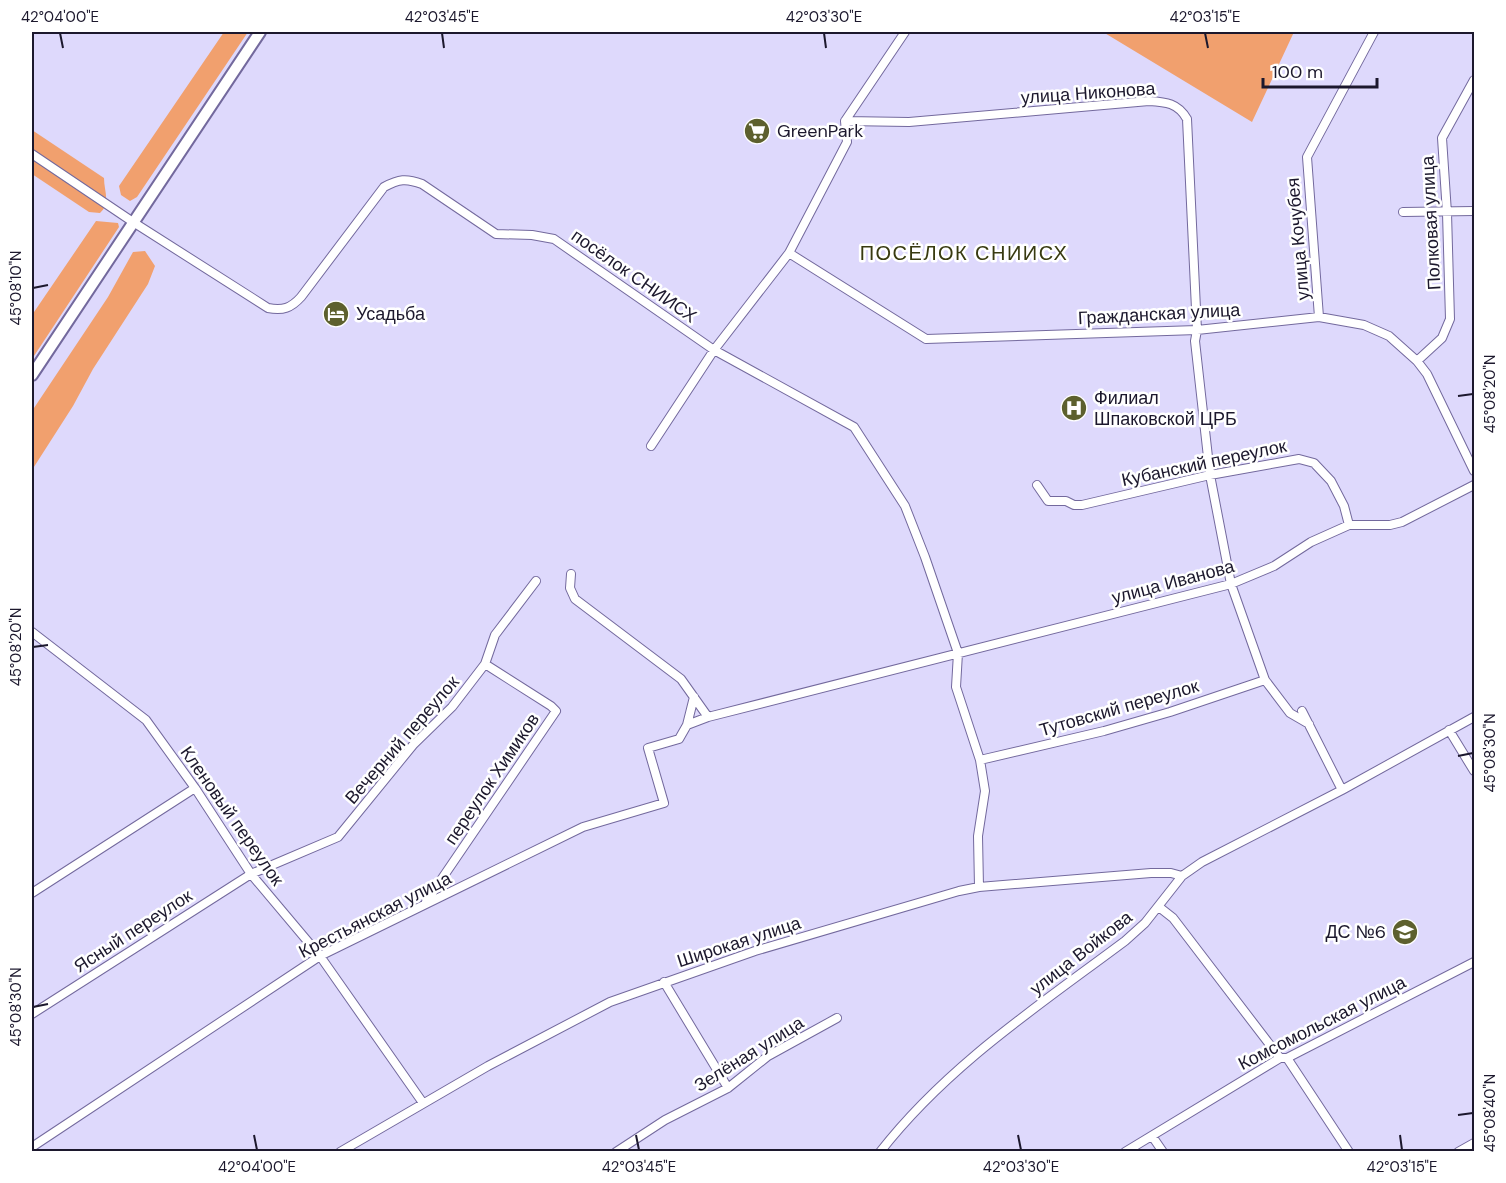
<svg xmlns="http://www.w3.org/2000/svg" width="1506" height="1183" viewBox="0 0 1506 1183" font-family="'DM Sans',sans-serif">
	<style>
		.green { fill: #f1a06e }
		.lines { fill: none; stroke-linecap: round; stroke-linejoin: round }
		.street-casing { stroke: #73699d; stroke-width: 10 }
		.secondary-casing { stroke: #73699d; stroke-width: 14 }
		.street { stroke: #fff; stroke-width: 8 }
		.secondary { stroke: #fff; stroke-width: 10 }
		.ticks { fill: none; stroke: #1c182d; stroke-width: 2 }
		.labels { text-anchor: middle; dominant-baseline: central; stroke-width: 5; stroke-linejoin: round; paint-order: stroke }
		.street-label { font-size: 18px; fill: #1c182d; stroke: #fff }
		.poi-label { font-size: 18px; fill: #1c182d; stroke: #fff; text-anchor: start }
		.neighbourhood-label { font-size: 20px; letter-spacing: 1.5px; fill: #383a11; stroke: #fff }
		.neatline { fill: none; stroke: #1c182d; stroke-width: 2 }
		.ticks-label { font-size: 15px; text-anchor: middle; fill: #1c182d }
	</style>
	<rect width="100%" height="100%" fill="#ded9fc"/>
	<!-- green -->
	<path class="green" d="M224,32H248L137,197L130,201L121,195L119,186Z
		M1103,32H1294L1252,122Z
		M32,130L104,178C104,191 111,203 100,213L89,212L32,174Z
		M96,221L118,223L119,227L32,359V315Z
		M145,251L155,266L148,284L93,369L73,406L32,470V411L108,297L133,252Z"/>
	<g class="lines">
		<!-- street casing -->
		<g class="street-casing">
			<path id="street" d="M845,121L909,122L1149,101C1166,102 1178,103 1187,119L1197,330L1195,341L1210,475L1231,584L1265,680L1290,713L1309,724
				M32,154L133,222L268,308C283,311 291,308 301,297L384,187C399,179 406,178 422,184L496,234L532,235L554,239L714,350L854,427L905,506L925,557L958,653L956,687L980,760L985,791L978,836L979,887
				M1403,212L1474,211
				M789,253L926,339L1197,330L1319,317L1364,325L1389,336L1417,361L1427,374L1474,471
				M1319,317L1307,157L1374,32
				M1417,361L1442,338L1450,319L1447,213L1442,138L1474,80
				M651,446L714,350L789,253L847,142L845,121L905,32
				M1037,485L1048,501H1066L1074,505H1082L1210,475L1299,459L1314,463L1331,481L1344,506L1349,525
				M571,574L570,588L575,599L681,679L708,717L1231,584L1274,566L1311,542L1349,525H1390L1402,522L1474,485
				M32,632L146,720L195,788L251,874L320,956L423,1103
				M1302,711L1342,790
				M687,725L708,717
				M1449,730L1474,771
				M980,760L1104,731L1170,712L1265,680
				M32,893L195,788
				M426,902L556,711L551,706L485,664
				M1159,907L1173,918L1280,1058
				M664,982L728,1088
				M32,1014L251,874L338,837L413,745L452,707L485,664L495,635L536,581
				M1287,1058L1349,1152
				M1152,1136L1163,1152
				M32,1147L320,956L583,827L664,803L648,748L679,739L687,725L694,697
				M340,1152L488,1066L610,1002L755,951L959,891L979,887L1151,873H1171L1182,876
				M616,1152L665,1120L728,1088L768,1056L837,1018
				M880,1152C947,1066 1038,1006 1125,941L1145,923L1182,876L1202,862L1342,790L1474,717
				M1125,1152L1280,1058H1287L1474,962
				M1458,1152L1474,1143"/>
		</g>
		<!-- secondary casing -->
		<g class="secondary-casing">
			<path id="secondary" d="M32,375L260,32"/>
		</g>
		<!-- street -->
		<use href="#street" class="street"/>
		<!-- secondary -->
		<use href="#secondary" class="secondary"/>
	</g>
	<!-- ticks -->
	<path class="ticks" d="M60,33L63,48M442,33L444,48M824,33L826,48M1205,33L1208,48M33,288L48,285M1458,396L1473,394M33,647L48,645M1458,756L1473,753M33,1007L48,1004M1458,1115L1473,1113M254,1135L257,1150M636,1135L639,1150M1018,1135L1021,1150M1400,1135L1402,1150"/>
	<!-- icons -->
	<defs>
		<g id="supermarket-disc" transform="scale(1.35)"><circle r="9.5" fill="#5d602e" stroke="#fff"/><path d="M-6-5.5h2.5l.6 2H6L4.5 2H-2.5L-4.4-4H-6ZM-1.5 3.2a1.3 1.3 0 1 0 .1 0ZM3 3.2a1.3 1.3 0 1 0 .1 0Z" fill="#fff"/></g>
		<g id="hotel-disc" transform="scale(1.35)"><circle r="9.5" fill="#5d602e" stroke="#fff"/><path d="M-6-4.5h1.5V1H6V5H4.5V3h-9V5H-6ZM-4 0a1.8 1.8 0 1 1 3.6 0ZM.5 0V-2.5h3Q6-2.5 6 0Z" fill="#fff"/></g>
		<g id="hospital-disc" transform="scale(1.35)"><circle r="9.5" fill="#5d602e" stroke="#fff"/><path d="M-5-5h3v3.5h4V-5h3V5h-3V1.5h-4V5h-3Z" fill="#fff"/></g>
		<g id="school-disc" transform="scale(1.35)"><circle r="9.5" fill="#5d602e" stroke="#fff"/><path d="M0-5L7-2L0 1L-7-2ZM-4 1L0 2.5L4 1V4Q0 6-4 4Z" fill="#fff"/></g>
	</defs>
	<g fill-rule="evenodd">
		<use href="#supermarket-disc" x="757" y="131"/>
		<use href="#hotel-disc" x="336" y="314"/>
		<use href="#hospital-disc" x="1074" y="408"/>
		<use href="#school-disc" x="1405" y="932"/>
	</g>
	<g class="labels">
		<!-- street labels -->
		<g class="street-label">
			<text transform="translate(1088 93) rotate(-4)">улица Никонова</text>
			<text transform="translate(1431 223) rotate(-93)">Полковая улица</text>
			<text transform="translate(1298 239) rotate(-95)">улица Кочубея</text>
			<text transform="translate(634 276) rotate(35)">посёлок СНИИСХ</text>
			<text transform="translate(1159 314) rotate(-3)">Гражданская улица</text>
			<text transform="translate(1204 463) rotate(-12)">Кубанский переулок</text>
			<text transform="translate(1173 582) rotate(-15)">улица Иванова</text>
			<text transform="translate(1119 708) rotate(-16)">Тутовский переулок</text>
			<text transform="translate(402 740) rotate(-49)">Вечерний переулок</text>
			<text transform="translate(492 779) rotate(-56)">переулок Химиков</text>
			<text transform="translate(232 816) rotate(55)">Кленовый переулок</text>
			<text transform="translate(375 915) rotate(-27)">Крестьянская улица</text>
			<text transform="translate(133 931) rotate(-33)">Ясный переулок</text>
			<text transform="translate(739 942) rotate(-18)">Широкая улица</text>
			<text transform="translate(1081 953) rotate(-38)">улица Войкова</text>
			<text transform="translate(1322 1023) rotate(-27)">Комсомольская улица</text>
			<text transform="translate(749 1054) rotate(-32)">Зелёная улица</text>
		</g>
		<!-- poi labels -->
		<g class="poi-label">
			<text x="777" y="131">GreenPark</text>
			<text x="356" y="314">Усадьба</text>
			<text x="1094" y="398">Филиал<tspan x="1094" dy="21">Шпаковской ЦРБ</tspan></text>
			<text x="1386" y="932" text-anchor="end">ДС №6</text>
		</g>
		<!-- neighbourhood labels -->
		<g class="neighbourhood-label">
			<text x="964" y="253">ПОСЁЛОК СНИИСХ</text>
		</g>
	</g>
	<!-- border -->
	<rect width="1506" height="1183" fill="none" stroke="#ffffff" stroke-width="66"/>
	<!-- scale -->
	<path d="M1263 78v9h114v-9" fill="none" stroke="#1c182d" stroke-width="3"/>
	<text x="1272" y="78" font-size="18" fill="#1c182d" stroke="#ffffff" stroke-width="4.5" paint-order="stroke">100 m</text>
	<rect x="33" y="33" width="1440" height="1117" class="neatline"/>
	<g class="ticks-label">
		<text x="60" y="22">42°04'00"E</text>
		<text x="442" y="22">42°03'45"E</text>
		<text x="824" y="22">42°03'30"E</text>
		<text x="1205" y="22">42°03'15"E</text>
		<text transform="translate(16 288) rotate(-90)" y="5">45°08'10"N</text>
		<text transform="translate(1490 394) rotate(-90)" y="5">45°08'20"N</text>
		<text transform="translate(16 647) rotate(-90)" y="5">45°08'20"N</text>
		<text transform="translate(1490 753) rotate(-90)" y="5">45°08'30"N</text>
		<text transform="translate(16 1007) rotate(-90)" y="5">45°08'30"N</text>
		<text transform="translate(1490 1113) rotate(-90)" y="5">45°08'40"N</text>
		<text x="257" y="1172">42°04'00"E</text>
		<text x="639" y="1172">42°03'45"E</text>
		<text x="1021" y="1172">42°03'30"E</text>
		<text x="1402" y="1172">42°03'15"E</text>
	</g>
</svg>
